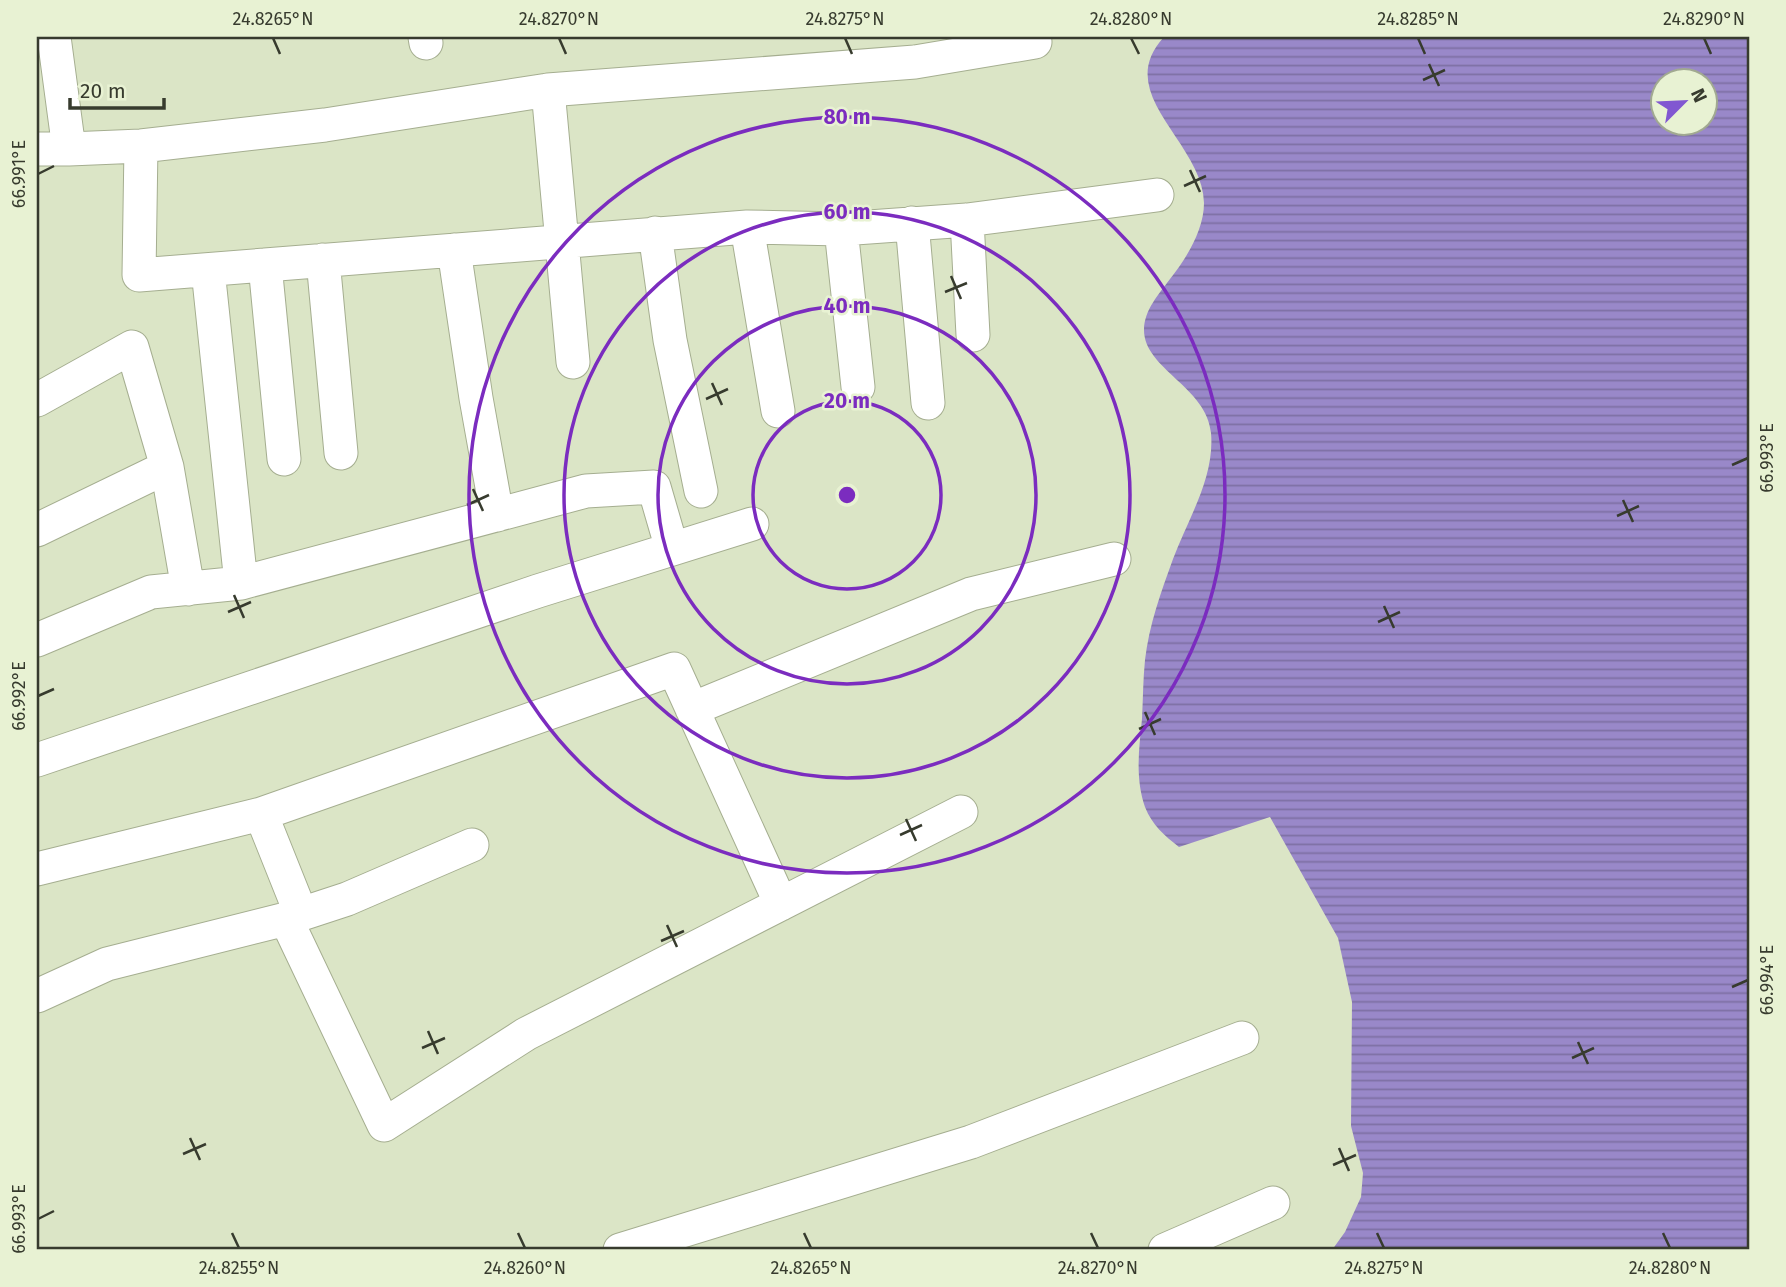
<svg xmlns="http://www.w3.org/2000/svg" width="1786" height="1287" viewBox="0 0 1786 1287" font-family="'Fira Sans',sans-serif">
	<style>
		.water { fill: url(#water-rules); fill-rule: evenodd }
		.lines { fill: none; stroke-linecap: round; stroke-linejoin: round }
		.minor-casing { stroke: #a5ae90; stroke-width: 35 }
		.minor { stroke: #fff; stroke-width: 33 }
		.ticks { fill: none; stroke: #373b2e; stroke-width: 2.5 }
		.ring { fill: none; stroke: #7b2cbf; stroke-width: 3.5 }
		.centre { fill: #7b2cbf; stroke: #e8f2d3; stroke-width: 3.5 }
		.ring-label { font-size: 21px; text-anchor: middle; font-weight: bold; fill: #7b2cbf; stroke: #e8f2d3; stroke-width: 5; stroke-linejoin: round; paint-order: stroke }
		.neatline { fill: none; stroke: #373b2e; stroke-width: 2.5 }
		.ticks-label { font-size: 18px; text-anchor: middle; fill: #373b2e }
	</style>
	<defs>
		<pattern id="water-rules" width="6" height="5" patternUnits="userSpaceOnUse" patternTransform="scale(1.75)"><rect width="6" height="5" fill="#9988c9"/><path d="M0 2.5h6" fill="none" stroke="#7e70a4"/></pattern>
	</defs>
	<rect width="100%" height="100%" fill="#dbe5c6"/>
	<!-- water -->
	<path class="water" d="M1164,37H1749V1250H1332L1345,1232L1361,1197L1363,1173L1351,1126L1352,1002L1338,938L1270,817L1179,847C1165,836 1152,825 1145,807C1135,778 1139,749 1142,719C1143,699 1143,680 1145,660C1149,625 1161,592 1173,559C1188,519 1215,477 1211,433C1207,387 1144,369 1144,330C1144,310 1159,294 1170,279C1186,259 1204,230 1204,203C1203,142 1111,94 1164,37ZM1664,80H1706V122H1664Z"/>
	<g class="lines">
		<!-- minor casing -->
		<g class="minor-casing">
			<path id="minor" d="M54,37L69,149L141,146L325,125L548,90L915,62L1035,42
				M425,37L426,43
				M548,90L573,362
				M141,146L139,275L747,227L841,229L967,220L1157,195
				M37,149H69
				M967,220L973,335
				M912,223L928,403
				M747,227L778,411
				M841,229L858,387
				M655,233L670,340L701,491
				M454,250L476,398L497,515
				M323,260L341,453
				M265,265L284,459
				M208,270L241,583
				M37,400L132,347L167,467L188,589
				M37,530L167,467
				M37,640L151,592L241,583L586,491L654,487L672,549
				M692,709L971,594L1114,559
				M37,760L538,591L752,524
				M261,814L301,914
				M37,869L261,814L674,669L781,904
				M286,919L384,1125L526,1034L961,812
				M37,996L107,964L286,919L347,899L472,845
				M620,1250L971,1142L1242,1038
				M1165,1250L1273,1203"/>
		</g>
		<!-- minor -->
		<use href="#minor" class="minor"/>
	</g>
	<!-- ticks -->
	<path class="ticks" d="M273,38L280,54M559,38L566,54M845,38L852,54M1131,38L1139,54M1418,38L1425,54M1704,38L1711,54M1429,64L1439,86M1423,80L1445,70M1190,170L1200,192M38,174L54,166M1184,186L1206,176M951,276L961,299M945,292L967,283M712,383L722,405M706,399L728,389M1732,465L1748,458M473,489L483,511M1623,500L1633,522M467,505L489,495M1617,516L1639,506M234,595L244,618M1384,606L1394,628M228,612L251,602M1378,622L1400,612M38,696L54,689M1145,712L1155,735M1139,729L1161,719M906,819L916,841M900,835L922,825M667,925L677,947M661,941L684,931M1732,987L1748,980M428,1031L438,1054M1578,1042L1588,1064M422,1048L445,1038M1572,1058L1594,1048M190,1138L200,1160M1339,1148L1349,1171M183,1154L206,1144M1333,1165L1356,1155M38,1219L54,1211M232,1233L239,1248M518,1233L525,1248M804,1233L811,1248M1091,1233L1098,1248M1377,1233L1384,1248M1663,1233L1670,1248"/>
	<!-- distance rings -->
	<g class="ring">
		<circle cx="847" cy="495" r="94"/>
		<circle cx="847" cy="495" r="189"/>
		<circle cx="847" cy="495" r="283"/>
		<circle cx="847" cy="495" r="378"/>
	</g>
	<circle cx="847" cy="495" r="10" class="centre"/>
	<g class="ring-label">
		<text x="847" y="124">80 m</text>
		<text x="847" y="219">60 m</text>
		<text x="847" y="313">40 m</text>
		<text x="847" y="408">20 m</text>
	</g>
	<!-- border -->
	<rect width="1786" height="1287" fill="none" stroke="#e8f2d3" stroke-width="77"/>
	<!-- north arrow -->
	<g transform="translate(1684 102) rotate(66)"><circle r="33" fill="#e8f2d3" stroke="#a1a991" stroke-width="2"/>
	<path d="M0-5L12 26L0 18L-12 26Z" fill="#8157d1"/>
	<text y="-10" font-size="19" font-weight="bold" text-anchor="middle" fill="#373b2e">N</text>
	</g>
	<!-- scale -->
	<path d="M70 98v10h94v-10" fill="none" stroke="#373b2e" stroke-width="3.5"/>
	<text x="80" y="98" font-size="21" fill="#373b2e" stroke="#e8f2d3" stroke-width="5" paint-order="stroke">20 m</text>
	<rect x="38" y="38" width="1710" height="1210" class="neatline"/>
	<g class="ticks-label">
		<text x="273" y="25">24.8265°N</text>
		<text x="559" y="25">24.8270°N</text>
		<text x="845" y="25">24.8275°N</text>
		<text x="1131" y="25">24.8280°N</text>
		<text x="1418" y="25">24.8285°N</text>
		<text x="1704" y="25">24.8290°N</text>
		<text transform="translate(19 174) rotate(-90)" y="6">66.991°E</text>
		<text transform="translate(1767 458) rotate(-90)" y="6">66.993°E</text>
		<text transform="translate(19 696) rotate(-90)" y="6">66.992°E</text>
		<text transform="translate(1767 980) rotate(-90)" y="6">66.994°E</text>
		<text transform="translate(19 1219) rotate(-90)" y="6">66.993°E</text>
		<text x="239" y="1274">24.8255°N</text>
		<text x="525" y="1274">24.8260°N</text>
		<text x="811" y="1274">24.8265°N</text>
		<text x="1098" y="1274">24.8270°N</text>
		<text x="1384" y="1274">24.8275°N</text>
		<text x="1670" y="1274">24.8280°N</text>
	</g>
</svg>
